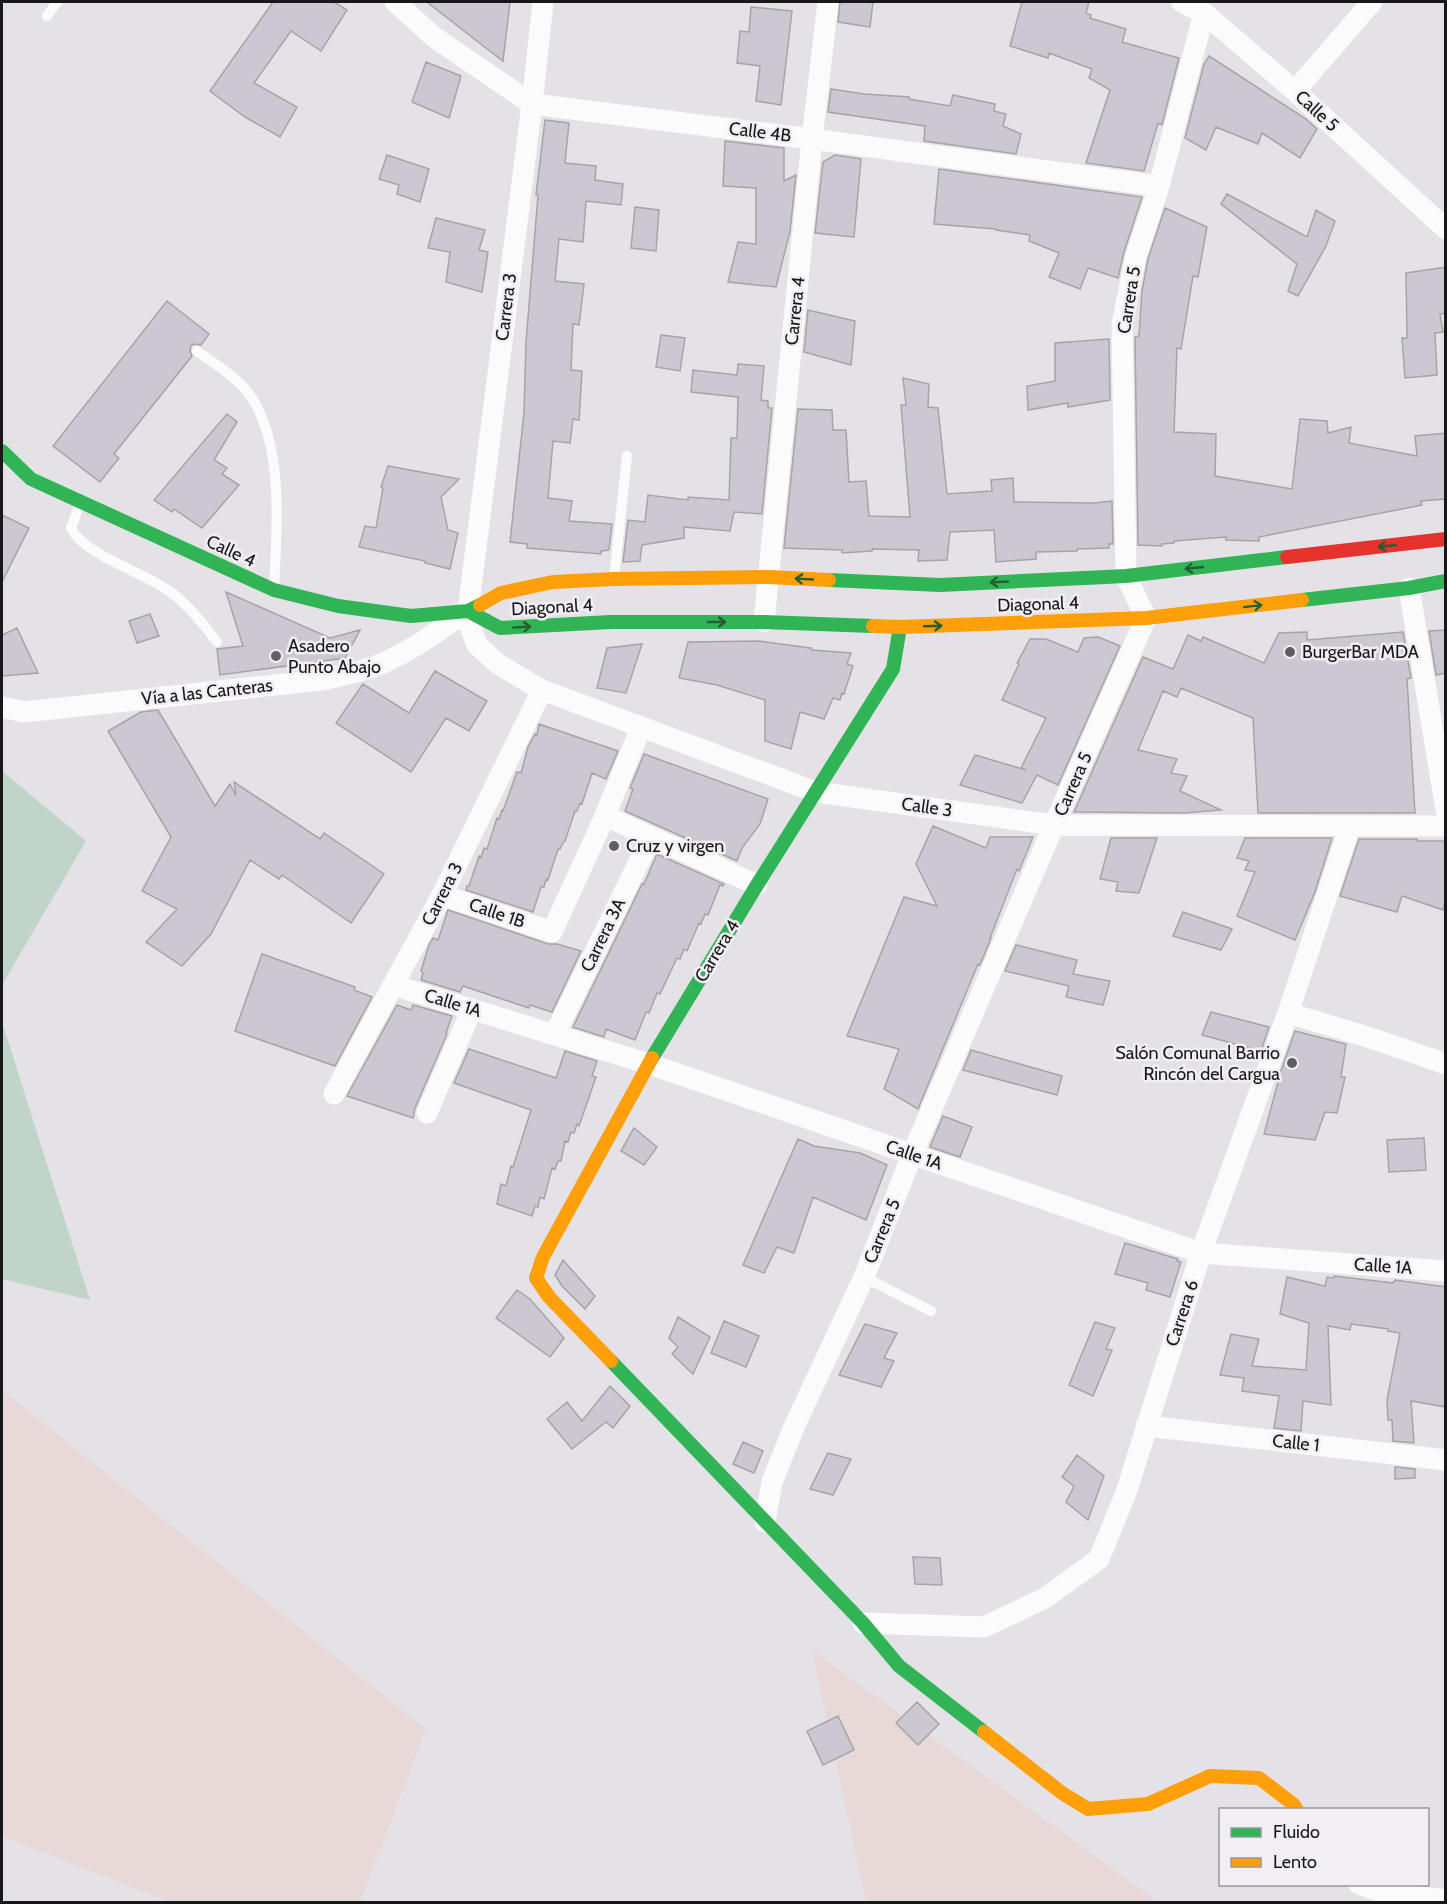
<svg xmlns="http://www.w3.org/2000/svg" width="1447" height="1904" viewBox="0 0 1447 1904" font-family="Cabin,sans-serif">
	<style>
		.industrial { fill: #e8d9d8 }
		.green { fill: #c0d4ca }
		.building { fill: #cdc7d2; stroke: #a5a4a6; stroke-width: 1.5 }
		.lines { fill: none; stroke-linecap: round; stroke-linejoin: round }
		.lane { stroke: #fbfbfb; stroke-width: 10 }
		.street { stroke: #fbfbfb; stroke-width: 21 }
		.fast { stroke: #30b455; stroke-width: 14 }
		.slow { stroke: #ff9f0a; stroke-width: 14 }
		.jam { stroke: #e5322d; stroke-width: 14 }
		.oneway { stroke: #235e34 }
		.poi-dot { fill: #5f5e61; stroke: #f1eef4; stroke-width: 2 }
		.labels { text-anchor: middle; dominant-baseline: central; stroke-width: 5; stroke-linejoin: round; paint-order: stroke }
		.street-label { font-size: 18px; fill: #181719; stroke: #f1eef4 }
		.poi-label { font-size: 18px; fill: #181719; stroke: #f1eef4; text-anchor: start }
	</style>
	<rect width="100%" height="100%" fill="#e4e2e6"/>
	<!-- industrial -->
	<path class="industrial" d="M2,1390L426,1729L360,1902H169L2,1836Z
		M812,1650L1157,1901V1902H866Z"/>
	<!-- green -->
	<path class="green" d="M2,771L86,841L2,985Z
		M2,1022L90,1300L2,1279Z"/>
	<!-- building -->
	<path class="building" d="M273,2H334L347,10L321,51L291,31L254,83L297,107L280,137L245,117L210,91Z
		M427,2H510L503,61L482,45Z
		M840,2H873L870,27L838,22Z
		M1022,2H1089L1086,13L1091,15L1090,18L1126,29L1122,42L1179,58L1162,125L1158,123L1144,171L1086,163L1110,90L1089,78L1092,69L1049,53L1048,58L1010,46Z
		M751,7L792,11L781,105L756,101L760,66L737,63L740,31L749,32Z
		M1209,56L1306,119L1317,129L1300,158L1262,133L1258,144L1216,127L1206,150L1185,138L1204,64Z
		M426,62L461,76L449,118L412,102Z
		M831,89L864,94L909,97V99L950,106L953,95L995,104L994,111L1006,114L1003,126L1021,134L1016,154L924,141L925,126L828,112Z
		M545,120L569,123L565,163L596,166L595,180L623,184L621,205L586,201L583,242L559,239L555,281L584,284L579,325L573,324L571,370L582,371L579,420L573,419L570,443L553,441L548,498L572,501L569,521L612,524L609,550L601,551V554L527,548V544L510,542L524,413L526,342L538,195H536Z
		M725,141L784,148V181L796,175L790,231L776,287L728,282L738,242L756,244V188L723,186Z
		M387,155L429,169L420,202L397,194L399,185L379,179Z
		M835,155L861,159L854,237L815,233L823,162Z
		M939,169L1142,197L1124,252L1118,278L1088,268L1080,289L1049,277L1059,253L1029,241L1030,235L996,230V229L934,224Z
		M1227,194L1307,237L1316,210L1335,221L1326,246L1298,296L1288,291L1297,264L1221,204Z
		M635,207L659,210L656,251L631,248Z
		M1165,208L1207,227L1198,277L1193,276L1181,349L1177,348L1174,432L1216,434L1215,476L1292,489L1300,419L1327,421L1328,433L1351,427L1349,443L1417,456L1415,436L1446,433V499L1421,501L1422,505L1259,537V541L1226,540V537L1174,541V543L1162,544V546L1138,545L1135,337L1139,336L1142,291L1148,259Z
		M436,218L485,230L479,250L488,252L482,292L446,282L450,252L428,248Z
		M1446,267V313L1440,314L1443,332L1435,333L1437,375L1405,378L1402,338H1407L1406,273Z
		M167,301L209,334L201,345L194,344L191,346L190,351L192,356L114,454L119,458L100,482L53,446Z
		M808,310L855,321L851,365L804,352Z
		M661,335L685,338L680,371L656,367Z
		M1109,339L1110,400L1068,407V403L1028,410L1027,386L1055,381V343Z
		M738,364L764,366L761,400L768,401V408H772L762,514L734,512L730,531L684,527V538L642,545L640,561L623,562L628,520L645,522L648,495L688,500V497L729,500L731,438H737L738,397L691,392L693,370L737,375Z
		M903,378L929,384L928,407L938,408L947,494L992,491L991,480L1013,478L1014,502L1094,503L1112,501L1113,544H1109V548L1077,549V551L1036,552V559L996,562L994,530L950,532L947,560L918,561L919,550L872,549V551L842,553V550L784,548L798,409L832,410L833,430H846L849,482L866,481L869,516L910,517L901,405H906Z
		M227,414L237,422L214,460L227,468L222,474L239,485L202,528L174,509L172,512L154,500Z
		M388,466L459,479L441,497L448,530L458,533L450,569L425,563V561L359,547L365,526L376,528L383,488L381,487Z
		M2,515L29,528L2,582Z
		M226,592L330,638L360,630L345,658L220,675L217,649L243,646Z
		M150,614L159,636L137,643L129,621Z
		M17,628L38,673L2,676V635Z
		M1446,630V673L1436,675L1429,631Z
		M1307,632V640L1403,632L1411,678L1407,679L1415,813H1258L1253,718L1181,688L1177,697L1163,691L1138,750L1177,759L1171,773L1187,776L1180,791L1221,810L1184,813L1074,812L1143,657L1173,669L1188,635L1201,641L1203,637L1264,663L1279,633Z
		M1098,637L1120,646L1058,785L1037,775L1022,803L960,785L975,755L1026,770L1021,768L1046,718L1002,700L1019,664L1017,663L1030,639H1046L1078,652L1084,638Z
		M759,641L811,648L812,650L851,653L847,664L853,666L844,694L842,693L840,700L833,698L824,719L800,712L791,749L765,741V700L717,685L679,678L688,642Z
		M642,644L626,693L597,688L607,648Z
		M435,671L487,701L469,731L446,718L411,772L336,723L363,684L409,713Z
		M158,710L215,806L230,784L236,796L234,782L320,839L324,833L384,874L351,923L282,875L279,879L250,860L211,934L182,966L146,942L177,909L142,891L171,837L108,731L141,712Z
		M539,724L618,751L606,779L592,773L582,804L580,803L577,811H575L565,841H564L560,849H558L548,880L546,879L544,887H541L533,912L466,890L467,886H469L479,856L481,857L484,848L487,849L497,818L499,819L502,810L503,811L517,772L521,773L528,747L535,734L537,735Z
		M644,754L768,799L760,824L742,848L737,861L625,811L633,789L630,788Z
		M933,826L986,848L990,837H1033L1019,871L1017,869L990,938H991L980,965L978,964L918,1109L884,1089L899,1049L847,1036L904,897L937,906L916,864Z
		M1111,838H1157L1139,893L1116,891L1118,882L1100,879Z
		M1245,838H1332L1315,892L1295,940L1237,916L1255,872L1245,870L1249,861L1237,858Z
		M1359,839H1417V841H1446V897L1443,910L1402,896L1397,912L1340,896Z
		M657,854L724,884L723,886L720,885L708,915L705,914L701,924L699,923L687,951L684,949L680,959L677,958L660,994L657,993L649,1013L646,1012L635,1040L606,1029L604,1037L573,1027L642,884H644Z
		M448,910L548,944H557L581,951L552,1012L530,1005L529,1008L463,986L460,992L421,980L423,973L421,971L429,945L433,938L438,940Z
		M1183,912L1232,929L1221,950L1173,936Z
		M1016,945L1077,960L1073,974L1110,981L1103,1005L1066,997L1069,986L1005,971Z
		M262,954L355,987L354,990L372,997L335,1066L235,1031Z
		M397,1005L411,1010L413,1005L452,1016L446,1033L447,1034L415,1108L413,1118L347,1096Z
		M1211,1012L1269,1027L1261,1051L1202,1035Z
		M1295,1031L1346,1044L1341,1077H1345L1337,1113L1325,1112L1315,1140L1264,1134L1281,1071Z
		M469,1049L556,1078L565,1051L597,1061L592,1076L596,1077L579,1126L577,1124L574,1133L571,1132L568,1142L565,1141L561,1161H558L555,1169L552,1168L544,1199L540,1197L538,1207L535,1206L532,1216L497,1204L501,1184L506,1186L511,1166L513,1167L531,1110L454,1083Z
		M971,1050L1062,1076L1057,1095L963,1070Z
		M943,1116L972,1127L960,1157L930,1147Z
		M634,1128L657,1147L644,1165L621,1151Z
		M1424,1138L1426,1170L1389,1172L1387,1140Z
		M798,1139L814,1146L860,1153L887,1165L866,1220L813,1197L794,1253L777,1247L764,1273L743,1265Z
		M1125,1243L1178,1259L1177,1261L1181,1262L1170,1297L1146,1290L1148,1283L1115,1274Z
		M563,1260L595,1296L585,1309L562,1286L555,1275Z
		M1334,1276L1393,1283L1395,1280L1446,1287V1407L1411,1401L1414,1443L1393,1441L1392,1420H1388L1387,1400L1400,1333L1388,1331V1329L1351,1324L1350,1330L1328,1326L1331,1405L1303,1401L1301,1431L1274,1428L1279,1396L1242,1391L1244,1378L1220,1375L1231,1334L1259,1339L1252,1366L1306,1370L1309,1323L1280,1314L1287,1277L1325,1286L1327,1277L1334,1278Z
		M517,1290L530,1299L564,1338L550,1357L496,1318Z
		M678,1317L710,1337L693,1374L672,1354L678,1347L669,1338Z
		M724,1321L759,1336L746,1367L711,1353Z
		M1095,1322L1115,1328L1106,1349L1112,1350L1093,1396L1069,1385Z
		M865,1324L897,1333L884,1358L894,1361L881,1387L839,1375Z
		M610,1386L630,1406L613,1428L606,1422L572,1449L547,1419L567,1402L582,1421Z
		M743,1442L763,1451L754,1473L733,1464Z
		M828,1453L851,1459L833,1495L810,1489Z
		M1077,1455L1104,1476L1088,1520L1066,1502L1074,1486L1062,1477Z
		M1395,1467L1415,1469V1478L1395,1479Z
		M913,1557L940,1558L942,1585L915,1584Z
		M917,1702L939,1724L918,1745L896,1723Z
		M838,1716L854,1750L823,1765L807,1731Z"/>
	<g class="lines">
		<!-- lane -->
		<path class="lane" d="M47,16L57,2
			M197,351C216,365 239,378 252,398C284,449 277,529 274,587
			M80,503L71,528C85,556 142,571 169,591C188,604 203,624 217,642
			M614,578L627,456
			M864,1277L931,1311"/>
		<!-- street -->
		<path class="street" d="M395,2L434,37L532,104L812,139L1159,186
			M543,2L532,104L468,611L469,624L477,645L498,664L542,690L816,792L1054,825L1446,826
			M1182,2L1204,13L1295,91L1446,229
			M1295,91L1372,2
			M1409,588L1446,810
			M764,622L812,139L828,2
			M2,707L24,712L322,680C342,675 362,672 381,664C411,651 438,631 465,613
			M605,816L757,885
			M442,895L552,932L605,816L641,727
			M393,985L649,1064L1201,1253L1446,1271
			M1288,1013L1371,1038L1446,1064
			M555,1034L651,837
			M334,1094L442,895L542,690
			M427,1113L472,1009
			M1146,1426L1446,1460
			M765,1522L772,1482L794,1427L864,1277L912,1155L1054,825L1146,618L1126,576L1122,324L1136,256L1159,186L1204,13
			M863,1623L984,1627L1045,1598L1099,1559L1126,1493L1201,1253L1288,1013L1350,826
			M1359,1884L1385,1893L1446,1900"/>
		<!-- fast -->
		<path class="fast" d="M2,451L31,479L274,590L338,606L411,616L468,611L480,605
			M829,580L940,585L1126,576L1287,557
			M1302,600L1409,588L1446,581
			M468,611L500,628L611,622H764L873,626
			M652,1058L757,885L893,669L900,627
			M611,1361L863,1623L899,1666L984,1732"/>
		<!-- slow -->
		<path class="slow" d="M480,605L501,593L553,582L614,579L769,577L829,580
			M873,626L900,627L1146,618L1302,600
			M611,1361L549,1297L536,1278L543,1257L652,1058
			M984,1732L1062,1793L1088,1809L1148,1804L1210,1776L1259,1778L1293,1804L1297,1810"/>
		<!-- jam -->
		<path class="jam" d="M1287,557L1446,539"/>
	</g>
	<!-- one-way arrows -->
	<defs><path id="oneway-shaft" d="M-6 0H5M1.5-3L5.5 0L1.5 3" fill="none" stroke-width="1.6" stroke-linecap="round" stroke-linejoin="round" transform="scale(1.5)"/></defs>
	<g class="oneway">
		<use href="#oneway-shaft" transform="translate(1387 546) rotate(174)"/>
		<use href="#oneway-shaft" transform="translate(1194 568) rotate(174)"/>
		<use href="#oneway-shaft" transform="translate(804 579) rotate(-177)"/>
		<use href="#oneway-shaft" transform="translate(999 582) rotate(177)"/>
		<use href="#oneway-shaft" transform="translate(1253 606) rotate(-7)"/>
		<use href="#oneway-shaft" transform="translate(717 622)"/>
		<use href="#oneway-shaft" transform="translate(933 626) rotate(-2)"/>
		<use href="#oneway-shaft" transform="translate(522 627) rotate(-4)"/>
	</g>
	<!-- markers -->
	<g class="poi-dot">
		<circle cx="1290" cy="652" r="6"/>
		<circle cx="276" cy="656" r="6"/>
		<circle cx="614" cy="846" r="6"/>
		<circle cx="1292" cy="1063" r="6"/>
	</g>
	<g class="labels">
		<!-- street labels -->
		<g class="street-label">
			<text transform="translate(1317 111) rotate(42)">Calle 5</text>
			<text transform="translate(760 132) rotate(7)">Calle 4B</text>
			<text transform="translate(1129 300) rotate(-81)">Carrera 5</text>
			<text transform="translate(506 307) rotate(-83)">Carrera 3</text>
			<text transform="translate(795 311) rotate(-84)">Carrera 4</text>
			<text transform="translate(231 551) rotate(25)">Calle 4</text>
			<text transform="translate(1038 604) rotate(-2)">Diagonal 4</text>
			<text transform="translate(552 607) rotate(-3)">Diagonal 4</text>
			<text transform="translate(207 692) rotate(-6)">Vía a las Canteras</text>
			<text transform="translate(1073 784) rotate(-66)">Carrera 5</text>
			<text transform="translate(927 807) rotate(8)">Calle 3</text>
			<text transform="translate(442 894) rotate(-63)">Carrera 3</text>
			<text transform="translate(497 913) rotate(19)">Calle 1B</text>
			<text transform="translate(603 935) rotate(-64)">Carrera 3A</text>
			<text transform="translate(717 951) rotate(-59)">Carrera 4</text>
			<text transform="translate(453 1003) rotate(17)">Calle 1A</text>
			<text transform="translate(914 1155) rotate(19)">Calle 1A</text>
			<text transform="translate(882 1231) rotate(-68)">Carrera 5</text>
			<text transform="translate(1383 1266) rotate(4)">Calle 1A</text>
			<text transform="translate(1182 1313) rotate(-72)">Carrera 6</text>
			<text transform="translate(1296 1443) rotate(6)">Calle 1</text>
		</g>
		<!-- poi labels -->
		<g class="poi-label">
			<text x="288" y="646">Asadero<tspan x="288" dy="21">Punto Abajo</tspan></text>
			<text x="1302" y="652">BurgerBar MDA</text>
			<text x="626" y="846">Cruz y virgen</text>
			<text x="1280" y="1053" text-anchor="end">Salón Comunal Barrio<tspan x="1280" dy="21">Rincón del Cargua</tspan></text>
		</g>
	</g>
	<!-- border -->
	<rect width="1447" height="1904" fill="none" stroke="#181719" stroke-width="6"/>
	<!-- legend -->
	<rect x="1219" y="1808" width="210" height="78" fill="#f1eef4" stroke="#9a989c" stroke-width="1.5"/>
	<rect x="1231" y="1828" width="30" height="9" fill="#30b455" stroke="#9a989c" stroke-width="1.5"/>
	<text x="1273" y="1838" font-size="18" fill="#181719">Fluido</text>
	<rect x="1231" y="1858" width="30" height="9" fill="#ff9f0a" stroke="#9a989c" stroke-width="1.5"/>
	<text x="1273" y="1868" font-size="18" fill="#181719">Lento</text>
</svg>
